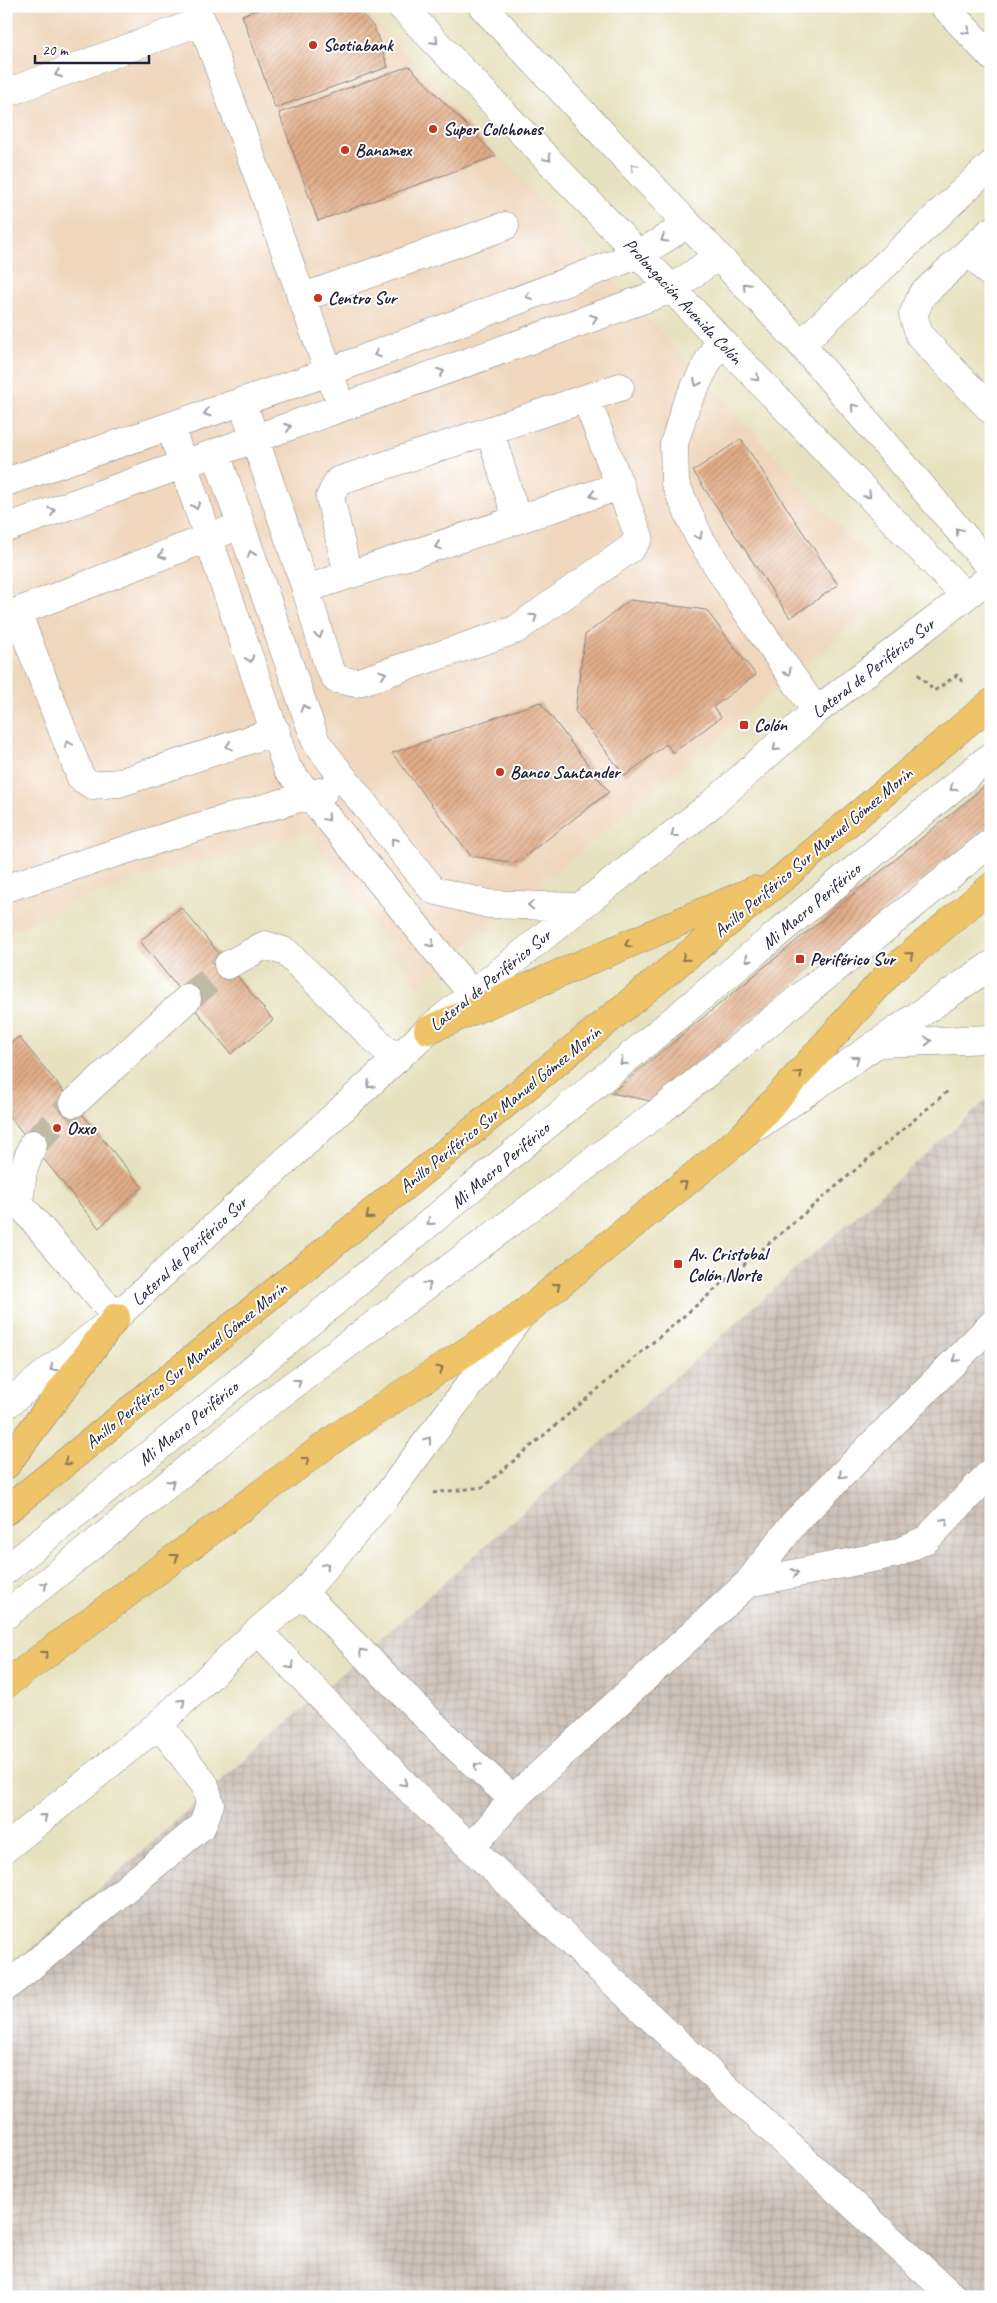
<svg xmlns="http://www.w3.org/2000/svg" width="997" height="2303" viewBox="0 0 997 2303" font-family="Caveat,sans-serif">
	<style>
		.built { fill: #efd6bc }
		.industrial { fill: url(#industrial-grid) }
		.building { fill: url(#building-hatch) }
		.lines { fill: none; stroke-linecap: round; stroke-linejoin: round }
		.minor-tunnel { stroke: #bfbba4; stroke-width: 28; stroke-dasharray: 28 14; stroke-linecap: butt }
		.minor-casing { stroke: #84827c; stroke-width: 29 }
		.highway-casing { stroke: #84827c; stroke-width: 29 }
		.path { stroke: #84827c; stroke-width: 3; stroke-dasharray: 4 4; stroke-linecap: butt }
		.minor { stroke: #fff; stroke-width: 28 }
		.highway { stroke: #efc469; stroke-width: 28 }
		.oneway { stroke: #9c9ca7 }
		.oneway2 { stroke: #887352 }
		.poi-dot { fill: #c8321e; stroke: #fff; stroke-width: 2 }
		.labels { text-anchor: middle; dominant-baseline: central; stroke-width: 4; stroke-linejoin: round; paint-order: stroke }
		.poi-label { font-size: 18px; font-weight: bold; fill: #22223b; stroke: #fff; text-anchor: start }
		.street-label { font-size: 18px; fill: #22223b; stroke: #fff }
	</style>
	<defs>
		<pattern id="industrial-grid" width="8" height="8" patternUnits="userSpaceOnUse" patternTransform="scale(1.25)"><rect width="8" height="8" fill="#cdc2b9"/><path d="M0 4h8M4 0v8" fill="none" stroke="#b0a6a0"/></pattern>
		<pattern id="building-hatch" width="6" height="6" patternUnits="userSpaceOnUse" patternTransform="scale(1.25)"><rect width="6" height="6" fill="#e2ad88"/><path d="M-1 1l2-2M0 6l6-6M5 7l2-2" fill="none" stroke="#b78c70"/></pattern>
	</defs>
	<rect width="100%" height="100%" fill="#fff"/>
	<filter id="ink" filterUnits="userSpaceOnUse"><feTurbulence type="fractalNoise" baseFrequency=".02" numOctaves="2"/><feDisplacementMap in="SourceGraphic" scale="10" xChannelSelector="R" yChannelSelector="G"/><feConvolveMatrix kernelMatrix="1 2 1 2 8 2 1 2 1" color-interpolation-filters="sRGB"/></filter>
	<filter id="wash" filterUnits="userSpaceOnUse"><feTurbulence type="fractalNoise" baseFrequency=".0096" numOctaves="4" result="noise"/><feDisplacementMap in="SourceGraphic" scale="20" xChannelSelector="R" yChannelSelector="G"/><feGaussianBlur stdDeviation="1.12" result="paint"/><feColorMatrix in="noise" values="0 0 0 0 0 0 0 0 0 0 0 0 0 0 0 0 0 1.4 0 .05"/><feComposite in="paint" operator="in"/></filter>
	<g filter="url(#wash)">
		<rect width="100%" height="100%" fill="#e6e1be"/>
		<!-- built -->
		<path class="built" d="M6,6H361L897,589L418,986L307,832L141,878L81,900L6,935Z"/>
		<!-- industrial -->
		<path class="industrial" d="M991,1096V2297H6V1972Z"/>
		<g id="blocks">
			<!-- building -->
			<path class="building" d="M267,6H354L374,27L388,67L275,108L242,15Z
				M409,66L496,156L318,221L279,113Z
				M741,439L838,585L790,618L693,471Z
				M630,600L706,610L756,675L713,707L721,717L673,753L666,744L625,776L575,711L585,635Z
				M540,702L609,792L516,863L471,856L392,753Z
				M991,781V824L651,1101L611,1093Z
				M181,907L273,1020L231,1054L140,941Z
				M19,1037L142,1187L99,1228L6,1112V1047Z"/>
		</g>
	</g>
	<g filter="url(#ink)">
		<use href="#blocks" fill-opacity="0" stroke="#84827c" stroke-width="1"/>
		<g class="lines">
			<!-- minor-tunnel -->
			<path class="minor-tunnel" d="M187,999L228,965
				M33,1144L74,1103"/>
			<!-- minor casing -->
			<g class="minor-casing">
				<path id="minor" d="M194,6L202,21L335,389
					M401,6C586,199 770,393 955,585L964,597
					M482,6L801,344L991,568
					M944,6L991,56
					M6,93L202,21
					M991,231L922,295L913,315L920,336L991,410
					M969,251L991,274
					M301,298L505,226
					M719,340L686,405L674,444L675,483L699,537L739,600L816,711
					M801,344L991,165
					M586,399L620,486
					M242,401L306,589L328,665L336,679L356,683L515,630L631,548L639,537L620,486L306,589
					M170,426L287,768L472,994
					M490,431L517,520
					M216,453L316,742L348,784L433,890L488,904L580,907
					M6,482L329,372L640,254L688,224
					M6,528L672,289L718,256
					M348,575L330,497L338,481L620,387
					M17,612L223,532
					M6,616L17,612L81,778L92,785L119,783L276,731
					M6,888L188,830L324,791
					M228,965L265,945L286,952L396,1060
					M880,1043L991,1039
					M74,1103L187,999
					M759,1125L991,965
					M33,1144L23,1171L19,1203L116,1317
					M6,1405L116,1317L428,1030L580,907L712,804L816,711L991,577
					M6,1570L196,1417L991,756
					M748,1583L897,1553L927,1539L991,1472
					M303,1593L457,1748L513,1799
					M6,1615L265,1406L664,1108L991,842
					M258,1631L416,1796L679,2044L953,2297
					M472,1847L513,1799L748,1583L795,1522L991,1325
					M6,1848L159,1724L258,1631L303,1593L385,1498L519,1318
					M6,1987L202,1826L210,1804L205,1785L159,1724"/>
			</g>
			<!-- highway casing -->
			<g class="highway-casing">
				<path id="highway" d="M428,1030L754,890
					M6,1465L116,1317
					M6,1511L785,876L991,703
					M6,1684L338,1436L519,1317L743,1136L892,970L991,887"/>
			</g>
			<!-- path -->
			<path class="path" d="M918,674L934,691L957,675L962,681L960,682
				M433,1493L483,1487L948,1091"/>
			<!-- minor -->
			<use href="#minor" class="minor"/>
			<!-- highway -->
			<use href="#highway" class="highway"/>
		</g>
		<!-- one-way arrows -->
		<defs><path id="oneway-chevron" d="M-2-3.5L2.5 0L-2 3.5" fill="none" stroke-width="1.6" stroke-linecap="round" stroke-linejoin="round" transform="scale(1.25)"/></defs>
		<g class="oneway">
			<use href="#oneway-chevron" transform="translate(967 31) rotate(47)"/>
			<use href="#oneway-chevron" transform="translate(435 41) rotate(46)"/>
			<use href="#oneway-chevron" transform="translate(58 74) rotate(160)"/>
			<use href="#oneway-chevron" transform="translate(548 158) rotate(46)"/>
			<use href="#oneway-chevron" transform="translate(634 167) rotate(-133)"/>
			<use href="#oneway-chevron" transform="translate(664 239) rotate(148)"/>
			<use href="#oneway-chevron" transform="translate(746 286) rotate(-133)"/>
			<use href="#oneway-chevron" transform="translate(529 296) rotate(159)"/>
			<use href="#oneway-chevron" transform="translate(594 318) rotate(-20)"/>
			<use href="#oneway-chevron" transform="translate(377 354) rotate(159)"/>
			<use href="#oneway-chevron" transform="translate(441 372) rotate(-20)"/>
			<use href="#oneway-chevron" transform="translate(756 378) rotate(46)"/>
			<use href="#oneway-chevron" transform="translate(697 383) rotate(117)"/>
			<use href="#oneway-chevron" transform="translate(854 407) rotate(-130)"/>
			<use href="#oneway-chevron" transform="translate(207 413) rotate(161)"/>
			<use href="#oneway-chevron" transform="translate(288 427) rotate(-20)"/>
			<use href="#oneway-chevron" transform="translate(593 495) rotate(162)"/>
			<use href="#oneway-chevron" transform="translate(868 495) rotate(46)"/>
			<use href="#oneway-chevron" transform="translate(196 506) rotate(71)"/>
			<use href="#oneway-chevron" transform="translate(52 511) rotate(-20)"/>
			<use href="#oneway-chevron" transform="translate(959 531) rotate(-130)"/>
			<use href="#oneway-chevron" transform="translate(699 536) rotate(62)"/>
			<use href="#oneway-chevron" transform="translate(438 546) rotate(162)"/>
			<use href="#oneway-chevron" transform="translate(251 554) rotate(-109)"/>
			<use href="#oneway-chevron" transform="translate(162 555) rotate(159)"/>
			<use href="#oneway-chevron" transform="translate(534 617) rotate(-35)"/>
			<use href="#oneway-chevron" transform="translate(319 635) rotate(74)"/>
			<use href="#oneway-chevron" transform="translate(250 659) rotate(70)"/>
			<use href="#oneway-chevron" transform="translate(788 672) rotate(57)"/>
			<use href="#oneway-chevron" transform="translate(383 674) rotate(-18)"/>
			<use href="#oneway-chevron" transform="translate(304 708) rotate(-109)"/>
			<use href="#oneway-chevron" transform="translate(68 744) rotate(-111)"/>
			<use href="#oneway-chevron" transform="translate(229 746) rotate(162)"/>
			<use href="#oneway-chevron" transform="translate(776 748) rotate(138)"/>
			<use href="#oneway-chevron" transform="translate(953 788) rotate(140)"/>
			<use href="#oneway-chevron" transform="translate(327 818) rotate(50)"/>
			<use href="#oneway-chevron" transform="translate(674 834) rotate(142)"/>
			<use href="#oneway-chevron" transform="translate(394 841) rotate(-129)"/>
			<use href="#oneway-chevron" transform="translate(531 905) rotate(-178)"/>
			<use href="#oneway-chevron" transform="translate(431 944) rotate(51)"/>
			<use href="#oneway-chevron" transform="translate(748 959) rotate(140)"/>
			<use href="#oneway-chevron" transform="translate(928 1041) rotate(-2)"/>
			<use href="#oneway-chevron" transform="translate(856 1059) rotate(-34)"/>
			<use href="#oneway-chevron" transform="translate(623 1062) rotate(140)"/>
			<use href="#oneway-chevron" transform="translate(370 1085) rotate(137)"/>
			<use href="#oneway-chevron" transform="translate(430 1222) rotate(140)"/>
			<use href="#oneway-chevron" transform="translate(428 1285) rotate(-37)"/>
			<use href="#oneway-chevron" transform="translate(956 1359) rotate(135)"/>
			<use href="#oneway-chevron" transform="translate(53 1368) rotate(142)"/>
			<use href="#oneway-chevron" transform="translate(298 1382) rotate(-37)"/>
			<use href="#oneway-chevron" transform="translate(428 1440) rotate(-53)"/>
			<use href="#oneway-chevron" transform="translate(842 1475) rotate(135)"/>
			<use href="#oneway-chevron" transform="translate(171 1483) rotate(-39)"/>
			<use href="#oneway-chevron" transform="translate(945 1521) rotate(-46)"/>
			<use href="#oneway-chevron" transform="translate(326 1566) rotate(-49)"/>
			<use href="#oneway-chevron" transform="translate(795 1573) rotate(-12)"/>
			<use href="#oneway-chevron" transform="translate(44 1585) rotate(-39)"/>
			<use href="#oneway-chevron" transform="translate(362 1652) rotate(-135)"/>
			<use href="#oneway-chevron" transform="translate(291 1666) rotate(46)"/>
			<use href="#oneway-chevron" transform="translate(182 1702) rotate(-43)"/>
			<use href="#oneway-chevron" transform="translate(477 1766) rotate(-138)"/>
			<use href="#oneway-chevron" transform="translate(404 1783) rotate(46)"/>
			<use href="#oneway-chevron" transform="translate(44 1817) rotate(-39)"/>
		</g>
		<g class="oneway2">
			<use href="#oneway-chevron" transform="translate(628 944) rotate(157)"/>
			<use href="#oneway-chevron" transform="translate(910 955) rotate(-40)"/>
			<use href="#oneway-chevron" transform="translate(685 958) rotate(141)"/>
			<use href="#oneway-chevron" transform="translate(799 1074) rotate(-48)"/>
			<use href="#oneway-chevron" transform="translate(684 1184) rotate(-39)"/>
			<use href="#oneway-chevron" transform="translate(369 1216) rotate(141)"/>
			<use href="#oneway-chevron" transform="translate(557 1286) rotate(-39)"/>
			<use href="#oneway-chevron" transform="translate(440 1369) rotate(-33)"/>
			<use href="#oneway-chevron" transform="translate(306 1460) rotate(-37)"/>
			<use href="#oneway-chevron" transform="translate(67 1462) rotate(141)"/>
			<use href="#oneway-chevron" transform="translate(175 1557) rotate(-37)"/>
			<use href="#oneway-chevron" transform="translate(45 1654) rotate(-37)"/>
		</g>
	</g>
	<!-- markers -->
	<g class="poi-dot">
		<circle cx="313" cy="45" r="5"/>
		<circle cx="433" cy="129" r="5"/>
		<circle cx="345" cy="150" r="5"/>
		<circle cx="318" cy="298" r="5"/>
		<rect x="739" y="720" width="10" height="10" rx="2.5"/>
		<circle cx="500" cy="772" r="5"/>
		<rect x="795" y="954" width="10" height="10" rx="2.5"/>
		<circle cx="57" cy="1128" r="5"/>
		<rect x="673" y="1259" width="10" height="10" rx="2.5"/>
	</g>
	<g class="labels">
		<!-- poi labels -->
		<g class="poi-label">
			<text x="323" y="45">Scotiabank</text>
			<text x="443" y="129">Super Colchones</text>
			<text x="355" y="150">Banamex</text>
			<text x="328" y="298">Centro Sur</text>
			<text x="754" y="725">Colón</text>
			<text x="510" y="772">Banco Santander</text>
			<text x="810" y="959">Periférico Sur</text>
			<text x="67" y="1128">Oxxo</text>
			<text x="688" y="1254">Av. Cristobal<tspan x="688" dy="21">Colón Norte</tspan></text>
		</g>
		<!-- street labels -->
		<g class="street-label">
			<text transform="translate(683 301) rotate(47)">Prolongación Avenida Colón</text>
			<text transform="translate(873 668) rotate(-38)">Lateral de Periférico Sur</text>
			<text transform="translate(813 852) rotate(-40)">Anillo Periférico Sur Manuel Gómez Morín</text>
			<text transform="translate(811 906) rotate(-40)">Mi Macro Periférico</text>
			<text transform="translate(490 980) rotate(-39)">Lateral de Periférico Sur</text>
			<text transform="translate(500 1109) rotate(-39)">Anillo Periférico Sur Manuel Gómez Morín</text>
			<text transform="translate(500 1165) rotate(-40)">Mi Macro Periférico</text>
			<text transform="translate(189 1251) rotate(-43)">Lateral de Periférico Sur</text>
			<text transform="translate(186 1365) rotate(-39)">Anillo Periférico Sur Manuel Gómez Morín</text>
			<text transform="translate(188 1423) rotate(-39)">Mi Macro Periférico</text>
		</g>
	</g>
	<!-- margin -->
	<rect width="997" height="2303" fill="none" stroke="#fff" stroke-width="25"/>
	<!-- scale -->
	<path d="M35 55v8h114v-8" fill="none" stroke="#22223b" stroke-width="2.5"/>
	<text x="42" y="55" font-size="15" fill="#22223b" stroke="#ffffff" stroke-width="4" paint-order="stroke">20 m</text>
</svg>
